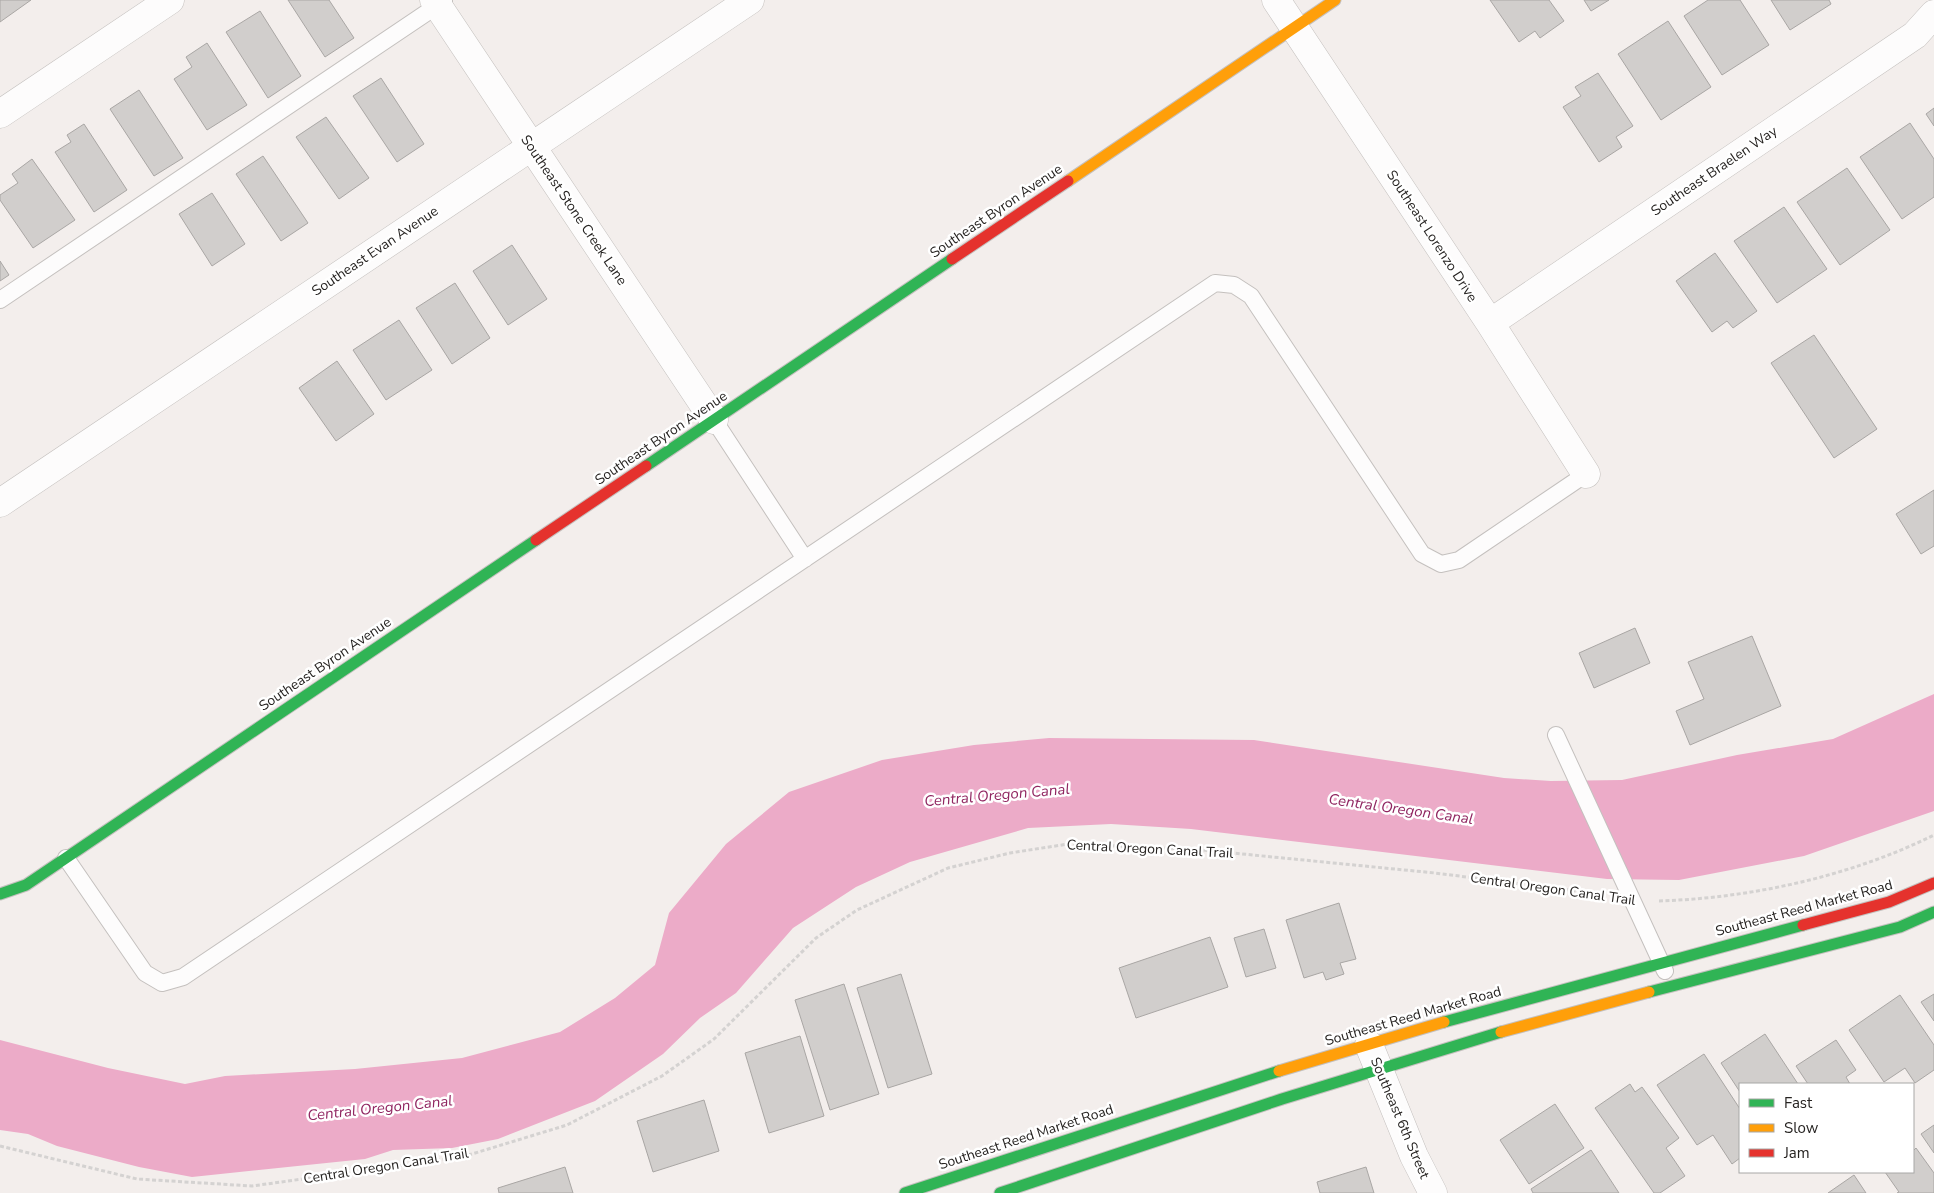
<svg xmlns="http://www.w3.org/2000/svg" width="1934" height="1193" viewBox="0 0 1934 1193" font-family="'Nunito Sans',sans-serif">
	<style>
		.water { fill: #ecabc8 }
		.building { fill: #d1cecc; stroke: #a9a6a4 }
		.lines { fill: none; stroke-linecap: round; stroke-linejoin: round }
		.lane-casing { stroke: #c4c0be; stroke-width: 18 }
		.street-casing { stroke: #c4c0be; stroke-width: 29 }
		.fast-casing { stroke: #c4c0be; stroke-width: 13 }
		.slow-casing { stroke: #c4c0be; stroke-width: 13 }
		.jam-casing { stroke: #c4c0be; stroke-width: 13 }
		.path { stroke: #d4d2d1; stroke-width: 3; stroke-dasharray: 4 2.5; stroke-linecap: butt }
		.lane { stroke: #fdfcfc; stroke-width: 16 }
		.street { stroke: #fdfcfc; stroke-width: 28 }
		.fast { stroke: #30b455; stroke-width: 11 }
		.slow { stroke: #ff9f0a; stroke-width: 11 }
		.jam { stroke: #e5322d; stroke-width: 11 }
		.labels { text-anchor: middle; dominant-baseline: central; stroke-width: 5; stroke-linejoin: round; paint-order: stroke }
		.street-label { font-size: 14px; fill: #262321; stroke: #fff }
		.water-label { font-size: 15px; font-style: italic; fill: #902661; stroke: #fff }
	</style>
	<rect width="100%" height="100%" fill="#f3eeec"/>
	<!-- water -->
	<path class="water" d="M1934,694V811L1804,856L1679,880L1607,879L1191,829L1111,824L1028,828L910,862L856,887L793,928L736,993L700,1018L663,1054L595,1101L498,1139L452,1148L393,1150L365,1159L192,1177L139,1167L57,1146L28,1134L0,1130V1040L108,1068L185,1084L225,1076L355,1069L462,1058L560,1032L615,998L655,965L669,913L726,844L789,792L882,760L974,745L1049,738L1254,740L1504,778L1551,781L1622,780L1737,755L1833,739Z"/>
	<!-- building -->
	<path class="building" d="M0,0H31L0,22Z
		M288,0H329L354,38L325,57Z
		M1490,0H1549L1564,21L1540,38L1535,31L1519,42Z
		M1584,0H1609L1591,11Z
		M1708,0H1740L1769,45L1722,75L1684,16Z
		M1771,0H1829L1831,4L1790,30Z
		M260,11L301,76L268,98L226,32Z
		M1668,21L1711,87L1661,120L1618,54Z
		M207,43L247,105L207,130L174,79L192,67L186,57Z
		M1598,73L1633,126L1616,137L1622,147L1599,162L1563,107L1581,96L1575,87Z
		M381,78L424,144L397,162L353,96Z
		M139,90L183,158L154,176L110,109Z
		M1934,108V126L1926,114Z
		M326,117L369,178L339,199L296,137Z
		M1910,123L1934,159V197L1902,219L1860,157Z
		M84,124L127,190L94,212L55,152L71,142L67,135Z
		M263,156L308,223L281,241L236,174Z
		M32,159L75,220L33,248L0,200V195L18,183L12,174Z
		M1847,168L1890,230L1840,265L1797,202Z
		M212,193L245,244L212,266L179,214Z
		M1784,207L1827,269L1777,303L1734,241Z
		M512,245L547,299L508,325L473,271Z
		M1715,253L1757,311L1733,328L1727,321L1712,332L1676,281Z
		M0,261L9,275L0,281Z
		M455,283L490,338L452,364L416,308Z
		M399,320L432,370L386,400L353,350Z
		M1814,335L1877,429L1834,458L1771,363Z
		M337,361L374,414L336,441L299,388Z
		M1934,490V546L1921,554L1896,514Z
		M1635,628L1650,663L1594,688L1579,653Z
		M1752,636L1781,706L1690,745L1676,711L1704,699L1688,662Z
		M1339,903L1356,959L1340,963L1344,974L1326,980L1323,972L1304,978L1286,920Z
		M1264,929L1276,968L1246,977L1234,938Z
		M1210,937L1228,987L1136,1018L1119,968Z
		M901,974L932,1074L888,1088L857,988Z
		M844,984L879,1094L830,1110L795,1000Z
		M1934,994V1021L1921,1002Z
		M1900,995L1934,1045V1070L1915,1083L1905,1068L1884,1082L1849,1030Z
		M1765,1034L1798,1084H1740V1092L1721,1063Z
		M800,1036L824,1116L769,1133L745,1053Z
		M1836,1040L1856,1070L1846,1077L1850,1084H1808L1796,1066Z
		M1704,1054L1740,1109V1158L1732,1164L1713,1135L1697,1145L1657,1085Z
		M1630,1084L1635,1092L1642,1087L1679,1138L1666,1148L1685,1176L1660,1193H1654L1595,1108Z
		M704,1100L719,1151L653,1172L637,1121Z
		M1555,1104L1584,1148L1529,1184L1500,1140Z
		M1934,1125V1153L1921,1134Z
		M1916,1148L1934,1173V1193H1897L1899,1192L1885,1172H1913V1151Z
		M1591,1150L1619,1193H1533L1531,1189Z
		M565,1167L573,1193H499L498,1188Z
		M1366,1167L1374,1193H1320L1317,1182Z
		M1854,1175L1866,1193H1828Z"/>
	<g class="lines">
		<!-- lane casing -->
		<g class="lane-casing">
			<path id="lane" d="M0,300L444,1
				M714,420L805,559
				M1556,735L1665,971
				M66,858L145,973L162,983L183,977L1215,283L1234,285L1251,296L1422,554L1441,564L1459,560L1586,474"/>
		</g>
		<!-- street casing -->
		<g class="street-casing">
			<path id="street" d="M434,0L714,420
				M1276,0L1490,323L1586,474
				M0,114L170,0
				M1490,323L1915,35L1934,14
				M0,503L750,0
				M1369,1045L1414,1156L1433,1193"/>
		</g>
		<!-- fast casing -->
		<g class="fast-casing">
			<path id="fast" d="M646,466L952,259
				M0,894L26,885L536,540
				M1649,992L1900,927L1934,912
				M1444,1022L1803,925
				M905,1193L1279,1071
				M1000,1193L1282,1099L1501,1032"/>
		</g>
		<!-- slow casing -->
		<g class="slow-casing">
			<path id="slow" d="M1068,181L1335,0
				M1501,1032L1649,992
				M1279,1071L1444,1022"/>
		</g>
		<!-- jam casing -->
		<g class="jam-casing">
			<path id="jam" d="M952,259L1068,181
				M536,540L646,466
				M1803,925L1889,902L1934,883"/>
		</g>
		<!-- path -->
		<path class="path" d="M1659,901C1752,898 1851,876 1934,835
			M0,1146L137,1179L252,1186L462,1157L567,1125L662,1076L714,1039L816,938L857,910L948,868L1010,853L1068,844L1192,849L1435,873L1601,894"/>
		<!-- lane -->
		<use href="#lane" class="lane"/>
		<!-- street -->
		<use href="#street" class="street"/>
		<!-- fast -->
		<use href="#fast" class="fast"/>
		<!-- slow -->
		<use href="#slow" class="slow"/>
		<!-- jam -->
		<use href="#jam" class="jam"/>
	</g>
	<g class="labels">
		<!-- street labels -->
		<g class="street-label">
			<text transform="translate(1714 171) rotate(-34)">Southeast Braelen Way</text>
			<text transform="translate(574 210) rotate(56)">Southeast Stone Creek Lane</text>
			<text transform="translate(996 211) rotate(-34)">Southeast Byron Avenue</text>
			<text transform="translate(1432 236) rotate(57)">Southeast Lorenzo Drive</text>
			<text transform="translate(375 251) rotate(-34)">Southeast Evan Avenue</text>
			<text transform="translate(661 438) rotate(-34)">Southeast Byron Avenue</text>
			<text transform="translate(325 664) rotate(-34)">Southeast Byron Avenue</text>
			<text transform="translate(1150 849) rotate(3)">Central Oregon Canal Trail</text>
			<text transform="translate(1553 889) rotate(8)">Central Oregon Canal Trail</text>
			<text transform="translate(1804 908) rotate(-15)">Southeast Reed Market Road</text>
			<text transform="translate(1413 1016) rotate(-16)">Southeast Reed Market Road</text>
			<text transform="translate(1400 1118) rotate(67)">Southeast 6th Street</text>
			<text transform="translate(1026 1137) rotate(-18)">Southeast Reed Market Road</text>
			<text transform="translate(386 1166) rotate(-9)">Central Oregon Canal Trail</text>
		</g>
		<!-- water labels -->
		<g class="water-label">
			<text transform="translate(997 795) rotate(-5)">Central Oregon Canal</text>
			<text transform="translate(1401 809) rotate(8)">Central Oregon Canal</text>
			<text transform="translate(380 1108) rotate(-6)">Central Oregon Canal</text>
		</g>
	</g>
	<!-- legend -->
	<rect x="1739" y="1083" width="175" height="90" fill="#ffffff" stroke="#a8a7a6"/>
	<rect x="1749" y="1099" width="25" height="8" fill="#30b455" stroke="#a8a7a6"/>
	<text x="1784" y="1108" font-size="15" fill="#262321">Fast</text>
	<rect x="1749" y="1124" width="25" height="8" fill="#ff9f0a" stroke="#a8a7a6"/>
	<text x="1784" y="1133" font-size="15" fill="#262321">Slow</text>
	<rect x="1749" y="1149" width="25" height="8" fill="#e5322d" stroke="#a8a7a6"/>
	<text x="1784" y="1158" font-size="15" fill="#262321">Jam</text>
</svg>
